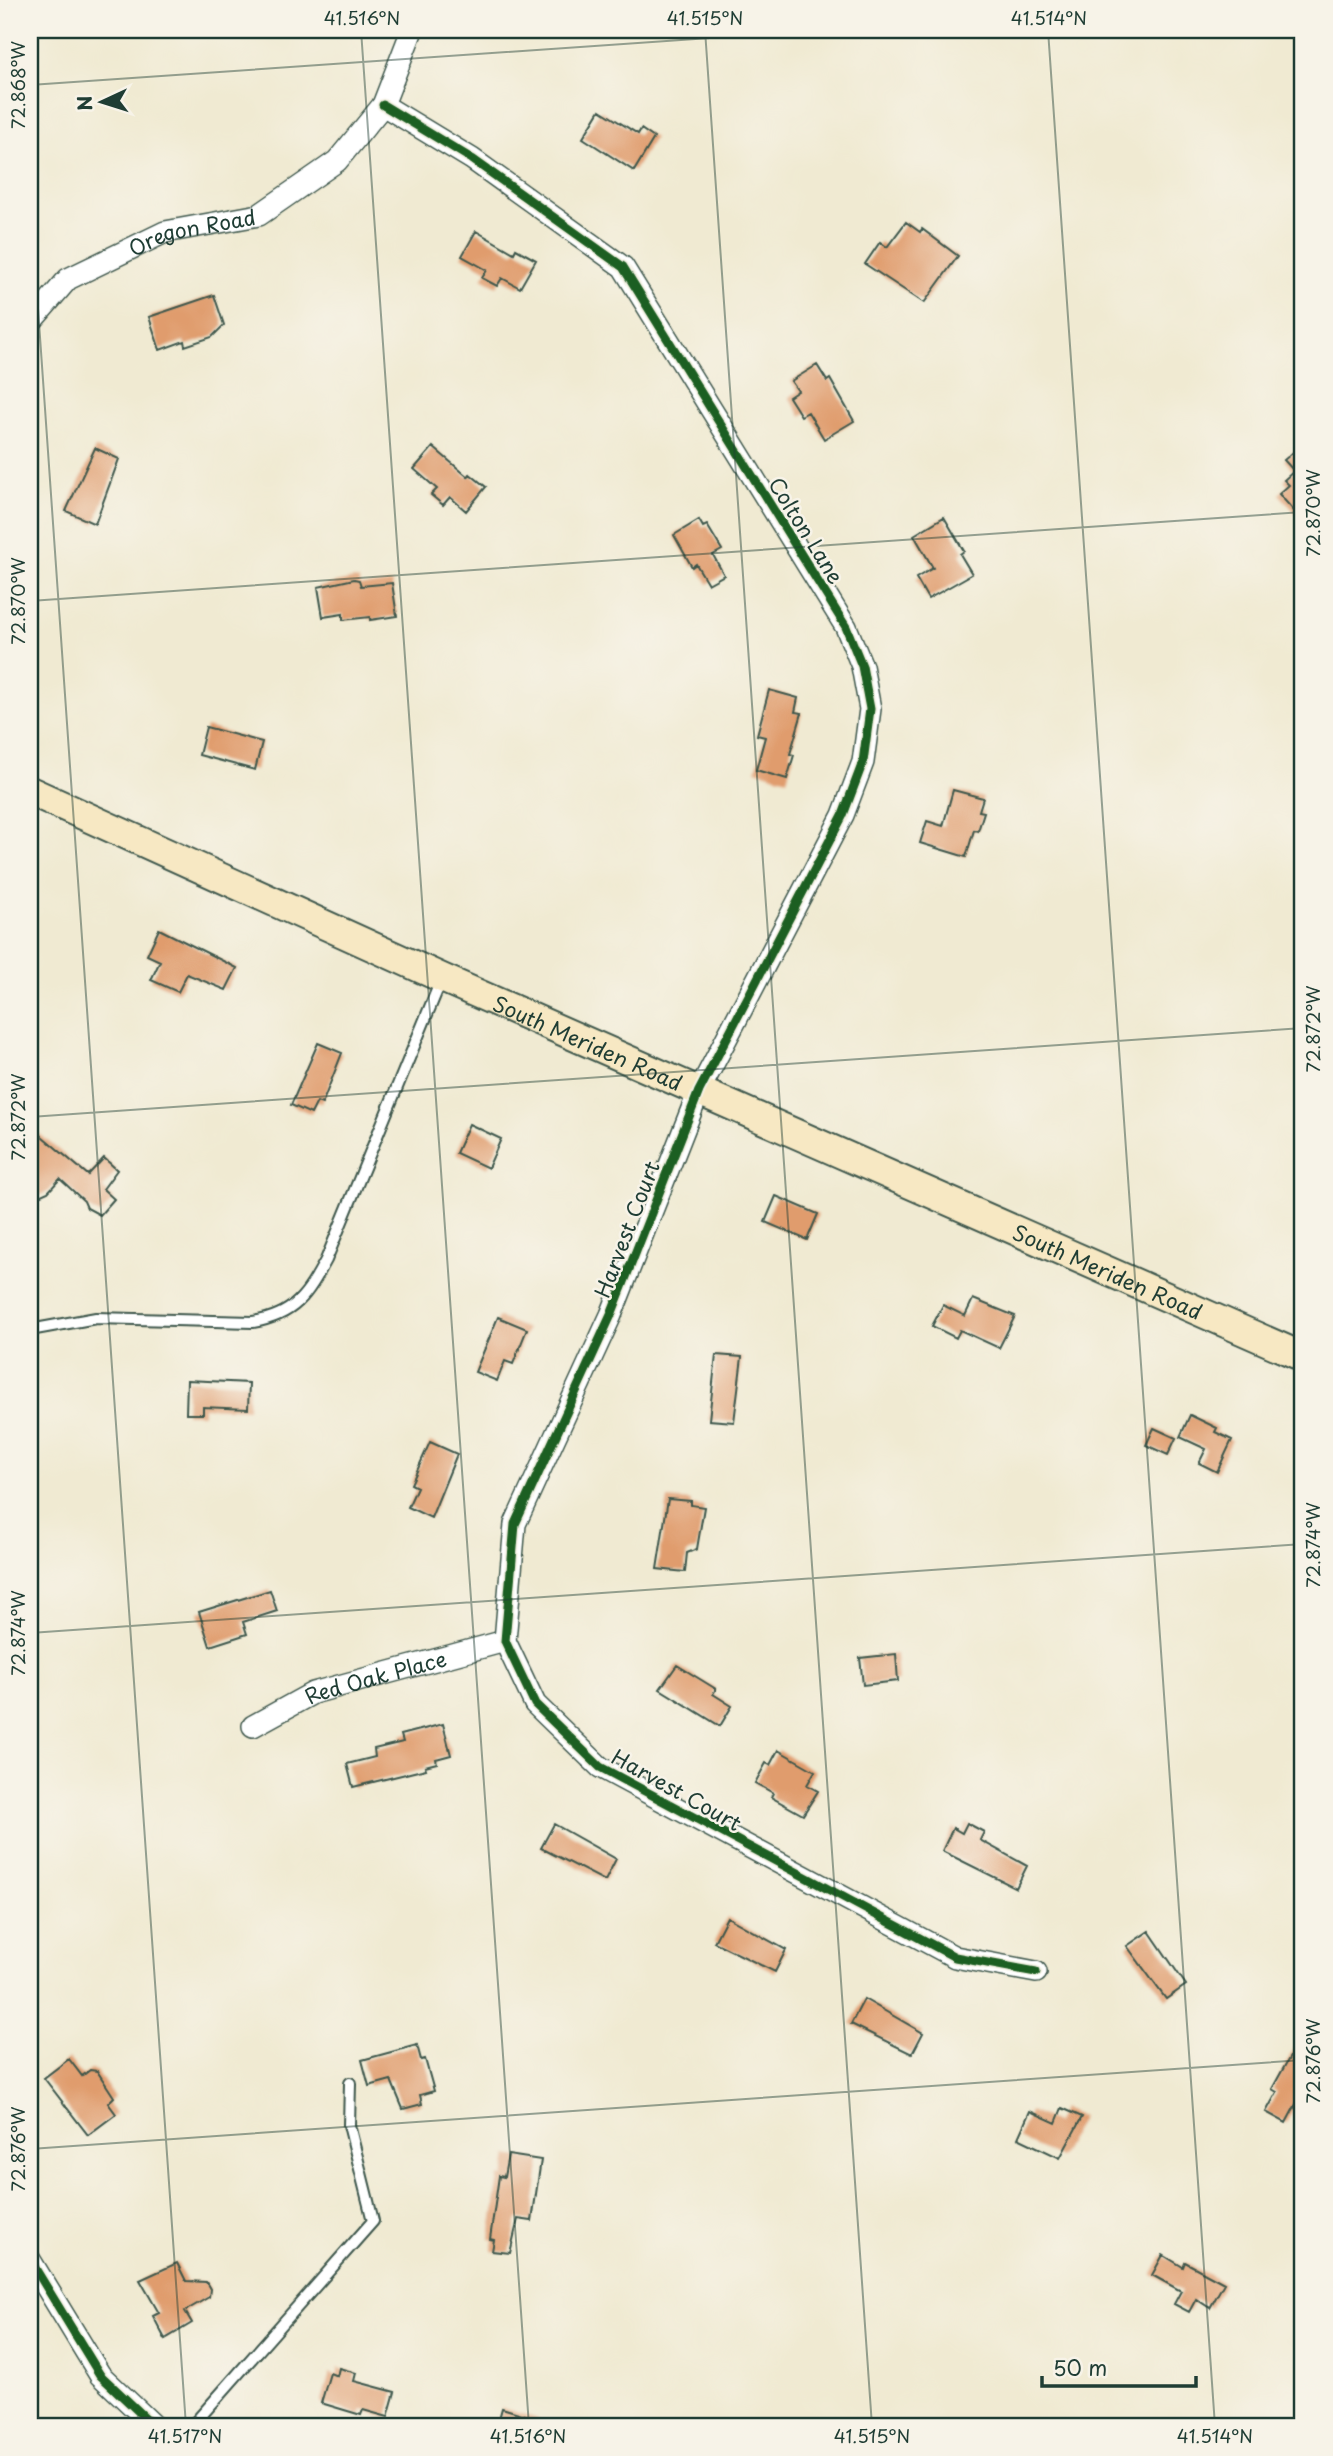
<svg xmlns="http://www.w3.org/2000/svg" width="1333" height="2456" viewBox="0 0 1333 2456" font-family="'Playpen Sans',sans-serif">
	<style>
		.building { fill: #e09c6d }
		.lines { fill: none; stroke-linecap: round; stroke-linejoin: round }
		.lane-casing { stroke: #3e574c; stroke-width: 14 }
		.street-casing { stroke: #3e574c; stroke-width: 24 }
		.secondary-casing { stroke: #3e574c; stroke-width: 32 }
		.lane { stroke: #fff; stroke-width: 10 }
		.street { stroke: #fff; stroke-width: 21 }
		.secondary { stroke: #f7e8c3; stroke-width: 28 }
		.cycleway-casing { stroke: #f7f3e8; stroke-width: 13 }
		.cycleway { stroke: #1b5e20; stroke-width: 9 }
		.ticks { fill: none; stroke: #1f3d34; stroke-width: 2; stroke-opacity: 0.45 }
		.labels { text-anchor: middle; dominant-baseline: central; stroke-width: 5; stroke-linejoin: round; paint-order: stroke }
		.street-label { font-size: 21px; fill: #1f3d34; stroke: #f7f3e8 }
		.neatline { fill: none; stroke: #1f3d34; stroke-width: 2.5 }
		.ticks-label { font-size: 18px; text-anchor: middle; fill: #1f3d34 }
	</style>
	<rect width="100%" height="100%" fill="#f7f3e8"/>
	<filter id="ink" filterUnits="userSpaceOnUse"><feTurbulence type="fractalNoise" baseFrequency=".0143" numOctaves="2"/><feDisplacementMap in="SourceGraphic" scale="14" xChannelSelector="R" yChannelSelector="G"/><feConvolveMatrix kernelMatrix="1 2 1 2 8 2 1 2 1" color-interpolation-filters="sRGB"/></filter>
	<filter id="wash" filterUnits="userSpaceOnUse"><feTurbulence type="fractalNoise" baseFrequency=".00686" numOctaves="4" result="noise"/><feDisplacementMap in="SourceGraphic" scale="28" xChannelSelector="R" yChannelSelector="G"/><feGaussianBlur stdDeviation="1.57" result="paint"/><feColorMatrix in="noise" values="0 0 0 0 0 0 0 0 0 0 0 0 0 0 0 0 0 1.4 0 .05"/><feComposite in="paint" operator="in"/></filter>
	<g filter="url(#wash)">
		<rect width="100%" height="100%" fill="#f0ead2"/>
		<g id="blocks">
			<!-- building -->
			<path class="building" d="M600,110L638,134L641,129L654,138L634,171L583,138Z
				M906,222L920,232L922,229L958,256L924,303L865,264L880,242L887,247Z
				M476,231L514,253L516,249L536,260L520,288L502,278L497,286L482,278L487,270L462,256Z
				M214,295L224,325L212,337L185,346L184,341L160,350L149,317Z
				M817,365L827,381L830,379L854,421L824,439L808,412L801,416L789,397L798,391L791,381Z
				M1303,444V521L1279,494L1289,485L1284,480L1294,471L1284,460Z
				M433,447L468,477L470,474L486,487L466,511L450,497L443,505L431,495L437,489L414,469Z
				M95,448L119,459L95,524L66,511Z
				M944,517L964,551L960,554L972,574L928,599L916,578L933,568L914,535Z
				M699,520L703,527L707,525L722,550L713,555L724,575L708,584L696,564L692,567L674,535Z
				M354,579L359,580L361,586L392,583L397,616L370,620V617L343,620V614L323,617L318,587Z
				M769,690L798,698L795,712L802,713L790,754L794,755L787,779L756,770L765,737L757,735Z
				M206,727L262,742L255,770L199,755Z
				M953,790L983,798L979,811L984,812L978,831L974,830L966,857L920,843L927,821L943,826Z
				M159,929L237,968L226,990L187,974L178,992L151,980L160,961L147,955Z
				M318,1043L342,1053L322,1104L317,1102L311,1114L291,1105Z
				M469,1124L501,1139L488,1168L456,1153Z
				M30,1126L88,1175L104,1158L117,1170L103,1189L114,1199L100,1215L87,1208L84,1201L60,1179L48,1192L30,1200Z
				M776,1196L818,1214L807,1240L765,1222Z
				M973,1299L1015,1316L999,1348L960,1330L956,1338L932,1326L943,1305L965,1316Z
				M498,1317L527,1329L513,1364L505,1361L497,1381L475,1372Z
				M716,1355L742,1357L734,1422L709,1420Z
				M187,1380L249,1383L248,1409L203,1407V1414H186Z
				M1190,1415L1217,1428L1215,1432L1232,1440L1217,1472L1199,1463L1206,1449L1180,1437Z
				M1154,1428L1176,1438L1168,1455L1146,1445Z
				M430,1442L457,1454L431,1518L408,1507L417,1487L411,1484Z
				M668,1499L691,1501V1505L704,1507L697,1549L687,1553L685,1572L657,1569Z
				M270,1590L277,1611L243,1622L247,1634L210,1646L199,1612Z
				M896,1654L898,1681L863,1685L860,1658Z
				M677,1665L716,1689L713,1694L732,1706L720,1726L660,1689Z
				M443,1724L451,1755L436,1759L437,1763L425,1766L426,1769L353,1787L347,1764L375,1757L374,1749L403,1742L401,1735Z
				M778,1750L815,1771L807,1785L818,1791L803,1815L771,1797L773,1793L755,1783L766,1763L770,1765Z
				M967,1823L984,1832L980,1840L1027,1866L1016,1888L942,1851L953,1828L962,1833Z
				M554,1824L616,1859L605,1881L541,1848Z
				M727,1917L786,1950L775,1972L714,1942Z
				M1149,1931L1186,1985L1166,1999L1127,1946Z
				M864,1999L923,2033L912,2054L851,2024Z
				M1303,2033V2091L1286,2123L1266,2112L1277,2092L1272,2089Z
				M417,2045L421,2060L425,2059L434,2091L420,2095L422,2104L403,2109L391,2080L369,2086L362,2060Z
				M69,2059L82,2076L90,2070L97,2071L114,2097L108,2103L116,2114L88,2135L44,2078Z
				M1062,2108L1082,2117L1060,2158L1018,2138L1030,2111L1056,2123Z
				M508,2155L541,2160L532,2221L518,2219L510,2253L492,2251L494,2240L490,2239L499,2176L504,2177Z
				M1163,2255L1183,2267L1185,2262L1224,2283L1210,2308L1196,2299L1189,2312L1174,2304L1181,2291L1152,2275Z
				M177,2263L186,2281L206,2282L210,2289L209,2297L185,2311L192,2323L165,2339L153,2316L159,2313L140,2280Z
				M339,2368L356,2373L354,2381L395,2392L388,2417L363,2410L361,2415L321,2403L330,2373L337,2376Z
				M502,2408L548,2422V2426H497Z"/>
		</g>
	</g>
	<g filter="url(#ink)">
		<use href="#blocks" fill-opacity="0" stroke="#3e574c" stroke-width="2"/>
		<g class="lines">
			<!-- lane casing -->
			<g class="lane-casing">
				<path id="lane" d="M30,1330L96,1318L253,1322C295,1315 307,1295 326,1260L442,978
					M192,2426L373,2221L349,2125L350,2083"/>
			</g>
			<!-- street casing -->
			<g class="street-casing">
				<g id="street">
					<path d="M383,105L472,159L623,267L846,627L862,666L870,709L863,762L843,815L699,1091L611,1315L515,1524L505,1641L535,1704L600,1767L955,1957L1036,1972"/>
					<path id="s1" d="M30,323L68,279L165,232L259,215L337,161L383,105L412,30"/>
					<path id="s2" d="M253,1726L313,1693L505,1641"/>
					<path d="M30,2260L100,2375L154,2426"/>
				</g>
			</g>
			<!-- secondary casing -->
			<g class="secondary-casing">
				<g id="secondary">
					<path id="s3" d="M30,791L442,978L1303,1357"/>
				</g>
			</g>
			<!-- lane -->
			<use href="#lane" class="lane"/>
			<!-- street -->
			<use href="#street" class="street"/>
			<!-- secondary -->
			<use href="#secondary" class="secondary"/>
			<!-- cycleway casing -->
			<g class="cycleway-casing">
				<path id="cycleway" d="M383,105L472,159L623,267L846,627L862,666L870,709L863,762L843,815L699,1091L611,1315L515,1524L505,1641L535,1704L600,1767L955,1957L1036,1972
					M30,2260L100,2375L154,2426"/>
			</g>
			<!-- cycleway -->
			<use href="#cycleway" class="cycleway"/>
		</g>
	</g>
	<!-- ticks -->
	<path class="ticks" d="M361,30L529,2426M705,30L872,2426M1048,30L1215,2426M30,85L826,30M30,194L186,2426M30,601L1303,512M30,1117L1303,1028M30,1633L1303,1544M30,2149L1303,2060"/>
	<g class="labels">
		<!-- street labels -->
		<g class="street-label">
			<text stroke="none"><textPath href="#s1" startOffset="192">Oregon Road</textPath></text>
			<text transform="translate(807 530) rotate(58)">Colton Lane</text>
			<text stroke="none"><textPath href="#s3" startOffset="612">South Meriden Road</textPath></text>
			<text transform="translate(626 1229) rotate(-69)">Harvest Court</text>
			<text stroke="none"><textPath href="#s3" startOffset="1180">South Meriden Road</textPath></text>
			<text stroke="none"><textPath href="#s2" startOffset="133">Red Oak Place</textPath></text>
			<text transform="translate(677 1789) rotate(29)">Harvest Court</text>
		</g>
	</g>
	<!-- margin -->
	<rect width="1333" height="2456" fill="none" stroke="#f7f3e8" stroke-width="77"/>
	<!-- north arrow -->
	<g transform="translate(102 102) rotate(266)" stroke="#f7f3e8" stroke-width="5" paint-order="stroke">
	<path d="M0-5L12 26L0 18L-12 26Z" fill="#1f3d34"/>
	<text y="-10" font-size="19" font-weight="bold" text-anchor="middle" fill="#1f3d34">N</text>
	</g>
	<!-- scale -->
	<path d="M1042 2376v10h154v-10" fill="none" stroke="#1f3d34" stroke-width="3.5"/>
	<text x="1053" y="2376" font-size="21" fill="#1f3d34" stroke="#f7f3e8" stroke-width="5" paint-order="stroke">50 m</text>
	<rect x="38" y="38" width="1256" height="2380" class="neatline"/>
	<g class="ticks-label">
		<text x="362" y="25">41.516°N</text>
		<text x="705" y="25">41.515°N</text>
		<text x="1049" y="25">41.514°N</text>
		<text transform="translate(19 85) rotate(-90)" y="6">72.868°W</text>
		<text transform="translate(1314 513) rotate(-90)" y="6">72.870°W</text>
		<text transform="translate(19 601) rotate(-90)" y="6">72.870°W</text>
		<text transform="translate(1314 1029) rotate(-90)" y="6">72.872°W</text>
		<text transform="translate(19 1117) rotate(-90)" y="6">72.872°W</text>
		<text transform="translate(1314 1545) rotate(-90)" y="6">72.874°W</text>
		<text transform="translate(19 1633) rotate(-90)" y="6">72.874°W</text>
		<text transform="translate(1314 2061) rotate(-90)" y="6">72.876°W</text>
		<text transform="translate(19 2149) rotate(-90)" y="6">72.876°W</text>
		<text x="185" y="2443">41.517°N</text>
		<text x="528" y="2443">41.516°N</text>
		<text x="872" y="2443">41.515°N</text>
		<text x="1215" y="2443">41.514°N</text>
	</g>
</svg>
